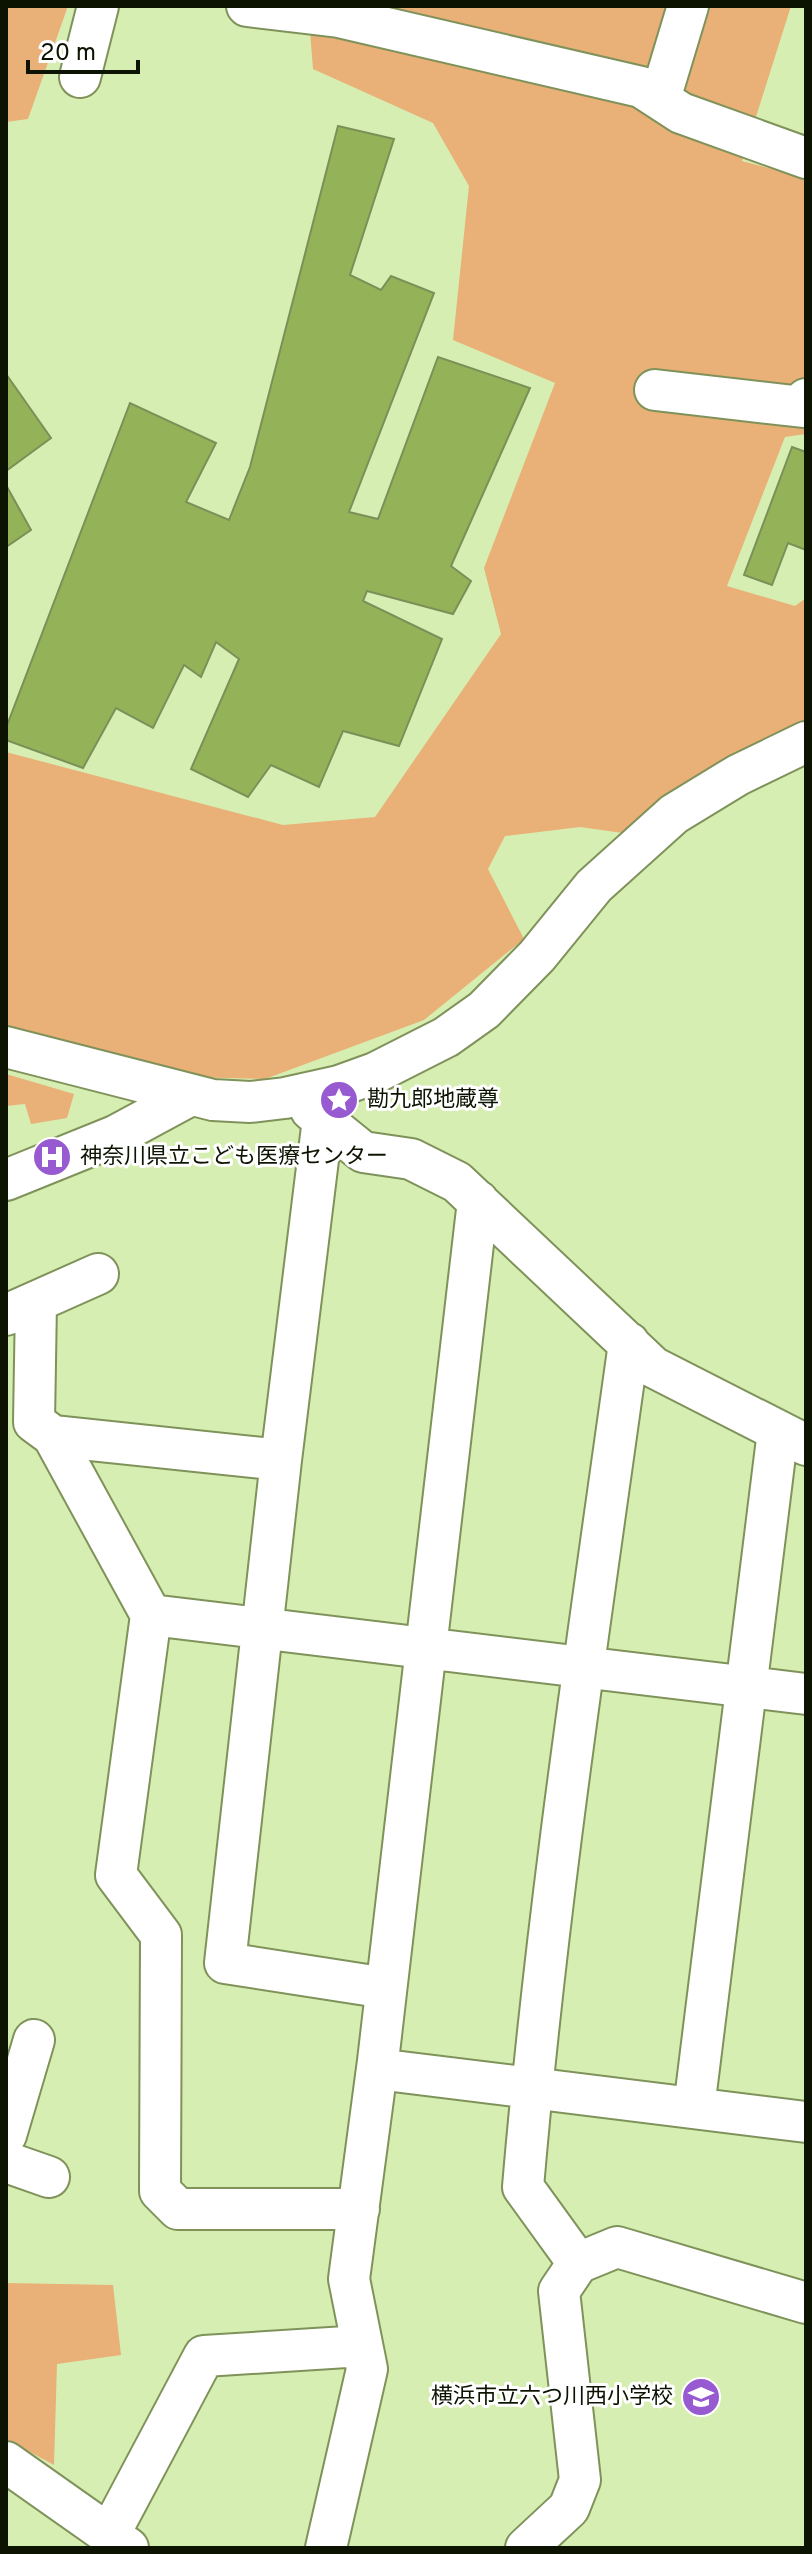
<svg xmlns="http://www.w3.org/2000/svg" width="812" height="2554" viewBox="0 0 812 2554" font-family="Overpass,'Noto Sans JP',sans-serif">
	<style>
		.green { fill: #e9b078 }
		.building { fill: #94b358; stroke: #7b9058; stroke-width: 2 }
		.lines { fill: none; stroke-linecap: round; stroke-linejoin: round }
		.minor-casing { stroke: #7e925a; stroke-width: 44 }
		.minor { stroke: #fff; stroke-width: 40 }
		.labels { text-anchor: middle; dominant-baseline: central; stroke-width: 6; stroke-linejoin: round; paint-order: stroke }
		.poi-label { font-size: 22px; fill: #0c1401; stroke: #fff; text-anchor: start }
	</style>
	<rect width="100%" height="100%" fill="#d7eeb2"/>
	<!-- green -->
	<path class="green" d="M6,6H68L28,119L6,122Z
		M308,6H791L742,161L806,178V434L785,437L727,586L795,606L806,598V727L630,834L580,827L505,836L488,869L524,939L424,1020L265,1079L189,1077L6,1028V752L283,825L375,817L501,634L484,568L555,383L453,340L469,186L433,123L313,69Z
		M6,1074L74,1094L67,1118L31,1124L25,1104L6,1106Z
		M6,2283L113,2285L121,2355L57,2364L54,2465L6,2439Z"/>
	<!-- building -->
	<path class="building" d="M338,126L394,139L350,275L381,290L391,276L434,293L349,512L378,519L438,357L530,388L451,566L471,581L453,614L367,591L363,601L442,639L399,746L343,731L319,787L271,765L248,797L191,769L239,659L216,642L201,677L184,665L153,728L116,708L83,768L6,740V728L130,403L216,443L186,502L229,520L250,467Z
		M6,374L51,438L6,471Z
		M792,447L806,452V550L788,543L772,585L744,575Z
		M6,485L31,530L6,547Z"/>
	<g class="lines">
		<!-- minor casing -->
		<g class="minor-casing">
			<path id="minor" d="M247,6L339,17L641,87L681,113L806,158
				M80,77L98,6
				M660,99L688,6
				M655,390L803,407L806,399
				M6,1047L213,1100L250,1102L285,1098L339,1086L375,1073L446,1037L484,1010L537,956L594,886L674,814L738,775L806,742
				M309,1105L311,1110L363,1152L411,1159L457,1182L653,1367L806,1445
				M323,1119L281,1460L225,1963L386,1988
				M6,1180L115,1136L191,1095
				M36,1302L34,1422L53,1436L151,1615L116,1875L161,1935L160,2191L178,2209H359
				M6,1315L98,1274
				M53,1436L281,1460
				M151,1615L806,1694
				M377,2069L806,2122
				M694,2108L778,1431
				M6,2135L34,2040
				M6,2162L49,2177
				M578,2263L523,2187C547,1905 590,1624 629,1343
				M6,2462L128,2548
				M109,2535L204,2356L362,2346
				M326,2548L367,2369L349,2279L378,2061L478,1201
				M526,2548L569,2508L580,2480L559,2291L578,2263L617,2247L806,2303"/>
		</g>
		<!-- minor -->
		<use href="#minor" class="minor"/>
	</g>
	<!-- icons -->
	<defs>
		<g id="sight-disc" transform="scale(2)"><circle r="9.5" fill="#975ad1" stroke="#fff"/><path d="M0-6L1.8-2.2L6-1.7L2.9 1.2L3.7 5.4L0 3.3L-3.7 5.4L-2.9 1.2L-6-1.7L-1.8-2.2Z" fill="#fff"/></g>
		<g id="hospital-disc" transform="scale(2)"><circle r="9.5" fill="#975ad1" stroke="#fff"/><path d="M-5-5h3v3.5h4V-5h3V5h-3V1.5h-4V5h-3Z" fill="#fff"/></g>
		<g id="school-disc" transform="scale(2)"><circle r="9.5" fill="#975ad1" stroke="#fff"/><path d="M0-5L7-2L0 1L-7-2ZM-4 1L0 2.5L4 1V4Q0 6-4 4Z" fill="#fff"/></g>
	</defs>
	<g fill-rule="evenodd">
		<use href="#sight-disc" x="339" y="1100"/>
		<use href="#hospital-disc" x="52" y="1157"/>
		<use href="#school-disc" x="701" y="2397"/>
	</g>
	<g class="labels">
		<!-- poi labels -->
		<g class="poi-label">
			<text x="367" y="1100">勘九郎地蔵尊</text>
			<text x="80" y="1157">神奈川県立こども医療センター</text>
			<text x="673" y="2397" text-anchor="end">横浜市立六つ川西小学校</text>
		</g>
	</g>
	<!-- border -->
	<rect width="812" height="2554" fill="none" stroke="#0c1401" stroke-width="16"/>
	<!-- scale -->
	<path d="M28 60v12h110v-12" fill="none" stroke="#0c1401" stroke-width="4"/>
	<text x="40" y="60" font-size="24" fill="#0c1401" stroke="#ffffff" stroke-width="6" paint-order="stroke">20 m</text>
</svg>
